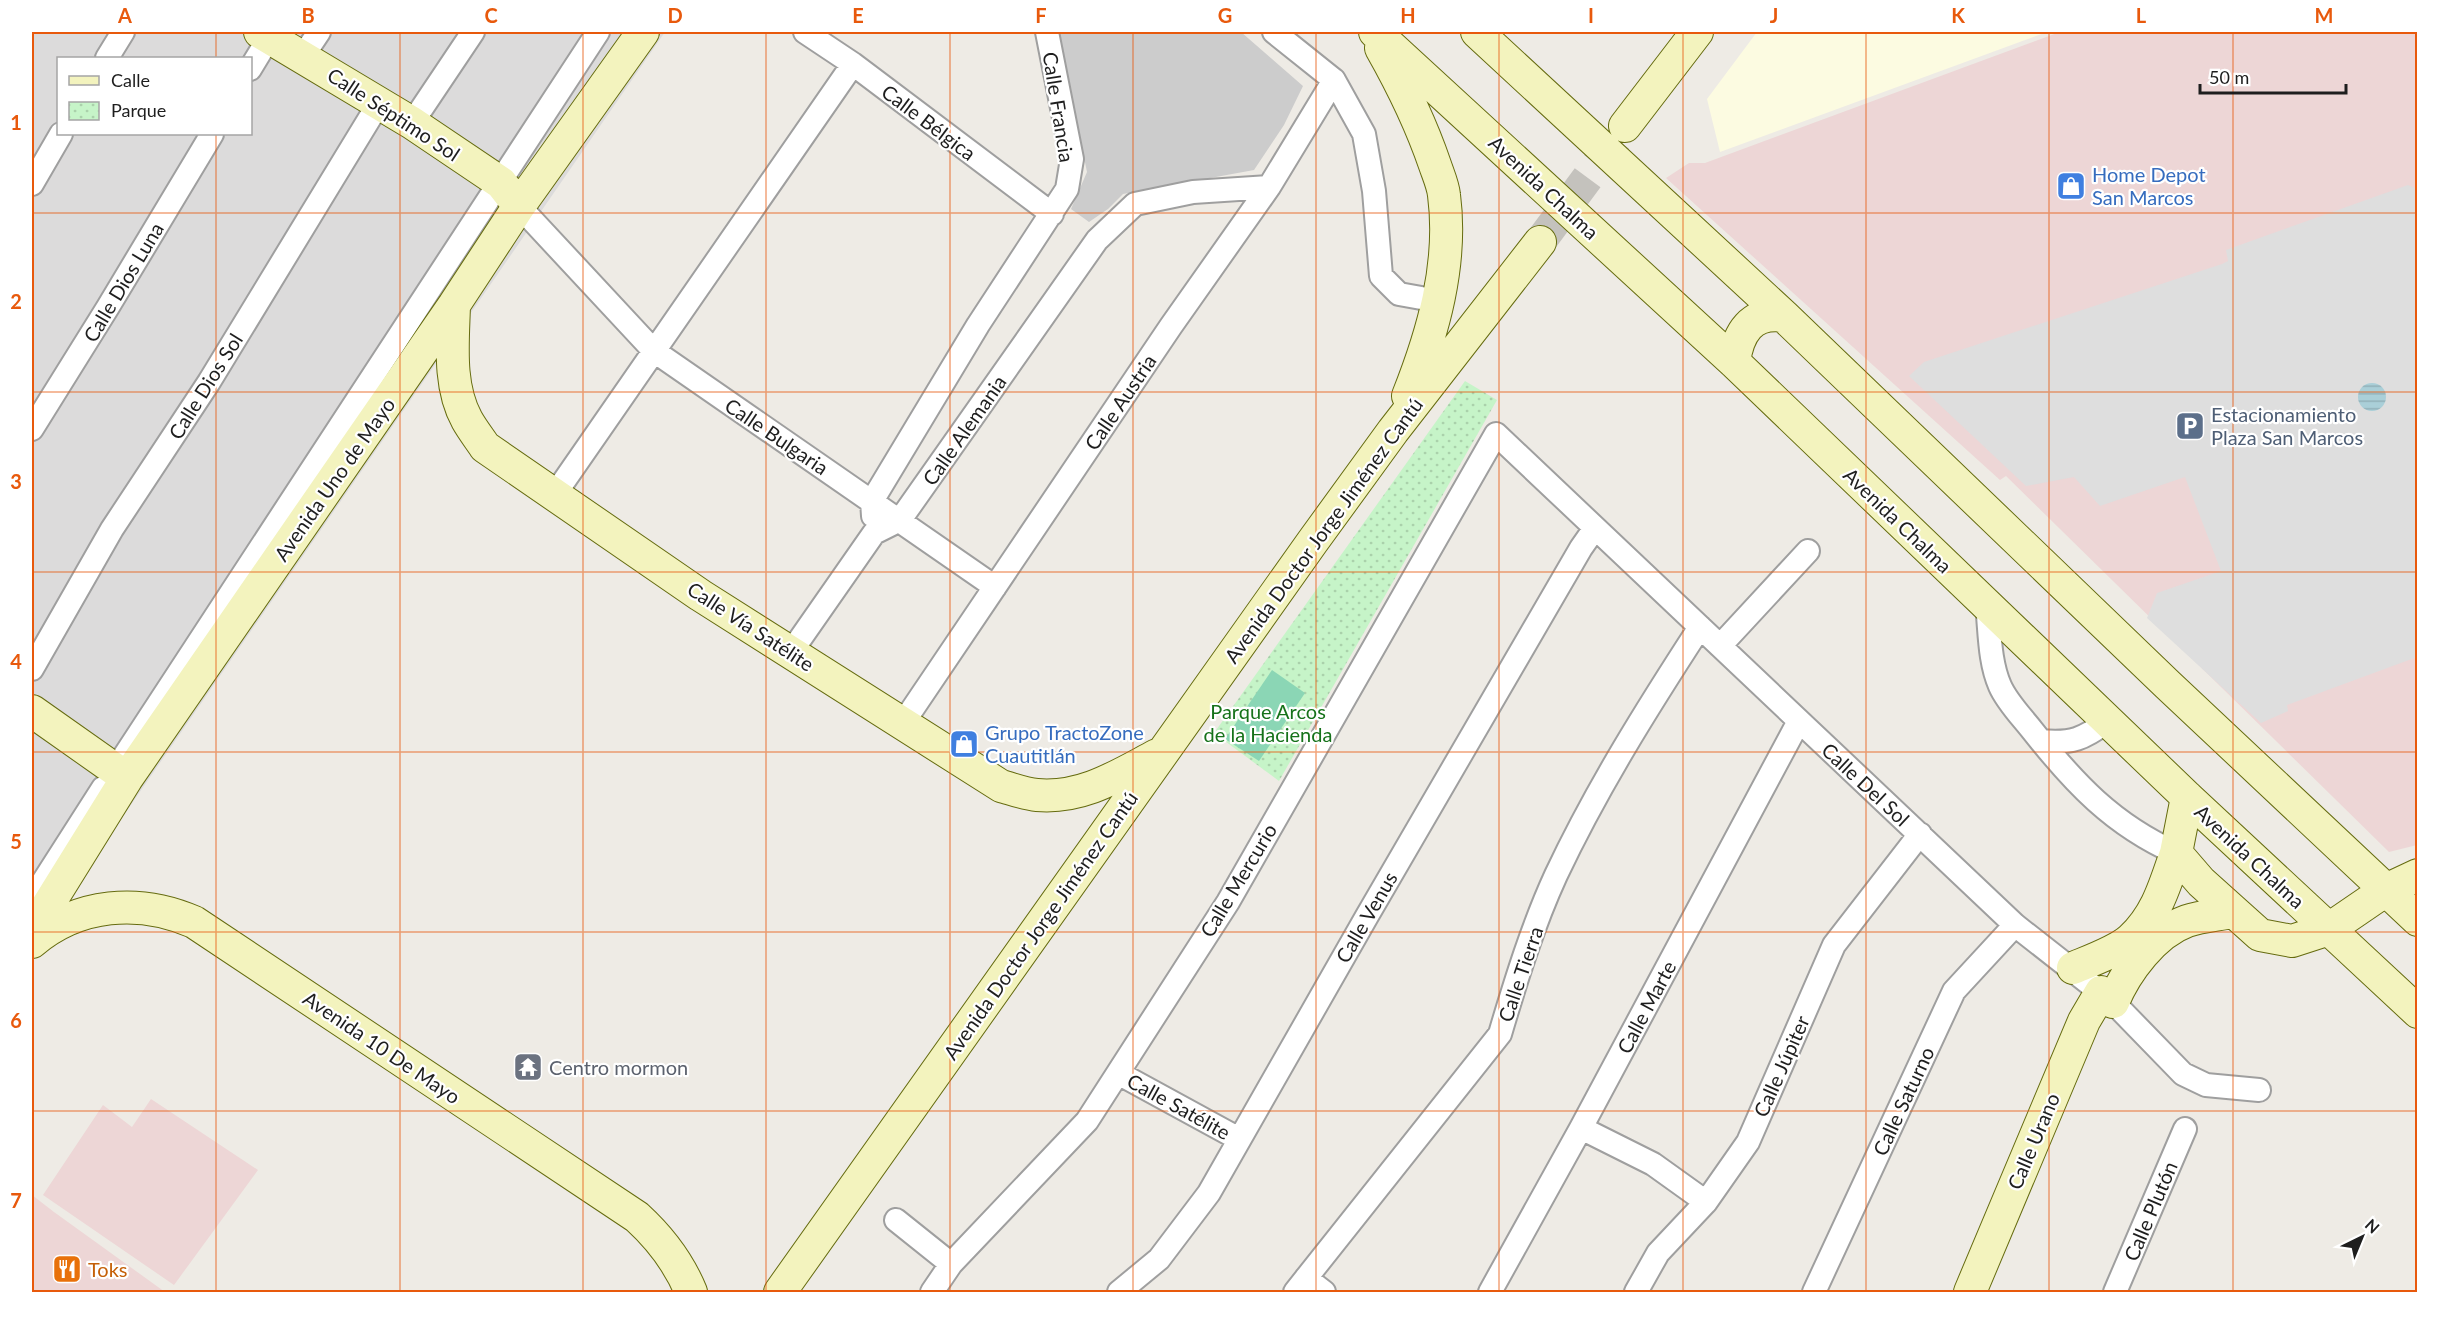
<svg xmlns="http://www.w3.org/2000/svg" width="2449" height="1324" viewBox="0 0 2449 1324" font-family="Lato,sans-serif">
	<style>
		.residential { fill: #dcdbdb; fill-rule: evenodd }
		.commercial { fill: #edd6d6 }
		.education { fill: #fcfbe1 }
		.religious { fill: #ccc }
		.park { fill: url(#park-dots) }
		.pitch { fill: #8bd6b5 }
		.parking { fill: #dedede }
		.water { fill: url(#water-rules) }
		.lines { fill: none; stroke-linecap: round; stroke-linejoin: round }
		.secondary-tunnel { stroke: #c4c2bd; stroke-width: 32; stroke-dasharray: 32 16; stroke-linecap: butt }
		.street-casing { stroke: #9f9f9f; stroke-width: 26 }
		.secondary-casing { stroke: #656b0f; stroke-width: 34 }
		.street { stroke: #fff; stroke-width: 22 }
		.secondary { stroke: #f3f3be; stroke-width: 32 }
		.grid { fill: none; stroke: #e8590c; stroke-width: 1.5; stroke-opacity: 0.55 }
		.labels { text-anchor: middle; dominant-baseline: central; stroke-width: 4.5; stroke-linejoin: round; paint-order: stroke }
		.street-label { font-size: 20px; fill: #1e1e1e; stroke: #fff }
		.shop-label { font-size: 20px; fill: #366cbe; stroke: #fff; text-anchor: start }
		.service-label { font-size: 20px; fill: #4e5e75; stroke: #fff; text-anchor: start }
		.park-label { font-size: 20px; fill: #16721a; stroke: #fff }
		.worship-label { font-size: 20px; fill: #5b616d; stroke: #fff; text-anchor: start }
		.food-label { font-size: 20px; fill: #c56008; stroke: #fff; text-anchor: start }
		.neatline { fill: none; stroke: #e8590c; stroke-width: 2 }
		.grid-label { font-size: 20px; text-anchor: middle; font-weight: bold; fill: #e8590c }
	</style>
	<defs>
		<pattern id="park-dots" width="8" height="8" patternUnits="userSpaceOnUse" patternTransform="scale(1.5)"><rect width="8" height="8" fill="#c6f4c8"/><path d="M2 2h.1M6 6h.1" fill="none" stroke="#aad1ab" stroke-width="1.8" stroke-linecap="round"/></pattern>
		<pattern id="water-rules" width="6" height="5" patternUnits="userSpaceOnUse" patternTransform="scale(1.5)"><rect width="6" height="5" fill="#aacfd8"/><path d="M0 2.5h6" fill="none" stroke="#92b1b9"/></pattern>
	</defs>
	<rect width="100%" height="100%" fill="#eeebe5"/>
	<!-- residential -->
	<path class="residential" d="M32,32H665L32,948ZM58,58H250V134H58Z"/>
	<!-- commercial -->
	<path class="commercial" d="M2060,32H2417V845L2389,852L2006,476L2000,480L1666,178L1689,163H1705Z
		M151,1099L258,1170L174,1285L43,1195L103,1105L132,1127Z
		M32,1195L54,1212L165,1292H32Z"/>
	<!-- education -->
	<path class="education" d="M1757,32H2047L1720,152L1707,99Z"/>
	<!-- religious -->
	<path class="religious" d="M1058,32H1241L1303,86L1284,125L1254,170L1123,194L1108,209L1089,222L1071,209L1087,172Z"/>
	<!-- park -->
	<path class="park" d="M1465,381L1497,400L1279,781L1214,733Z"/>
	<!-- pitch -->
	<path class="pitch" d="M1272,670L1305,693L1259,761L1225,739Z"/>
	<!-- parking -->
	<path class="parking" d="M2408,185L2417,189V657L2287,705L2288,711L2261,723L2147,618L2157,593L2221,571L2185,477L2100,506L2074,477L2026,486L1909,376L1924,362L2222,264L2228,261L2226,250Z"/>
	<!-- water -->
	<path class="water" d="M2358 397a14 14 0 1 1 28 0a14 14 0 1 1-28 0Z"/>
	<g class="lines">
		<!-- secondary-tunnel -->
		<path class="secondary-tunnel" d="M1540,242L1623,130"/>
		<!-- street casing -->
		<g class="street-casing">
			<path id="street" d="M805,32L853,64L1052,214
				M1274,32L1334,80L1364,134L1374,191L1381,276L1399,294L1438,301
				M303,56L319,32
				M107,58L123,32
				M250,69L270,36
				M412,123L473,32
				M32,184L61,134
				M519,206L654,351L995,587
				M32,429L108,307L212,134
				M555,494L853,64
				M873,516L872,501L978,325L1067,189L1072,159L1047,32
				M1987,605C1990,631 1989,661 2000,686C2007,702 2021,716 2032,730C2074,783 2113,825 2176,853
				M1720,646L1808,551
				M791,652L874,533L900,520L1097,240L1135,204L1193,192L1269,187
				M32,669L112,529L209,382L379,103
				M903,723L1171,326L1269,187L1334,80
				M2041,741C2072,744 2083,739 2108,721
				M121,761L598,32
				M32,899L103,788
				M1118,1073L1239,1139
				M1581,1128L1653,1164L1706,1202
				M896,1220L951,1264
				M1306,1278L1324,1292
				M932,1292L951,1264L1087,1121L1228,902L1496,434L2015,925L2113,1002L2183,1074L2206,1085L2259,1090
				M1119,1292L1159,1259L1209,1193L1367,916L1581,548L1595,528
				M1295,1292L1500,1034C1516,980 1533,925 1556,875C1597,788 1648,707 1700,627
				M1490,1292L1581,1128L1799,721
				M1636,1292L1658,1253L1706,1202L1748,1142L1834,945L1920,834
				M1814,1292L1954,991L2015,925
				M2115,1292L2185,1129"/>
		</g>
		<!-- secondary casing -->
		<g class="secondary-casing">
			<path id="secondary" d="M260,32L412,123L501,183L519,206
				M1375,32L1734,362L2187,797L2418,1012
				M1477,32L1784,316L2168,685L2418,920
				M1381,48C1402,85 1421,124 1435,165C1438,174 1443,185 1444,195C1453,264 1433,333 1408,396
				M1625,126L1697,32
				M454,305C453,342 448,386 467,420C472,429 479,438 485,447L700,595L1001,786C1012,789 1025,794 1037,795C1083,799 1119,775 1157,755
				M1734,362C1738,333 1751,311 1784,316
				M32,711L127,778
				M2187,797L2176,853L2201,882L2260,935L2292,941L2329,929L2386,890L2418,875
				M32,931L127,778L454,305L519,206L643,32
				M32,942C78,903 139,898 194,922L637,1217C661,1239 679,1263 691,1292
				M2073,968C2090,961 2118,951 2131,939C2157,915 2165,885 2176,853
				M2113,1002C2126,971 2154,933 2187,921C2201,916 2218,915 2232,912
				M780,1292L1313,541L1393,431L1540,242
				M1970,1292L2084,1021L2101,992"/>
		</g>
		<!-- street -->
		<use href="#street" class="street"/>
		<!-- secondary -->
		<use href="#secondary" class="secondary"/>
	</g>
	<!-- grid -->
	<path class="grid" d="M216,32V58M400,32V1292M583,32V1292M766,32V1292M950,32V1292M1133,32V1292M1316,32V1292M1499,32V1292M1683,32V1292M1866,32V1292M2049,32V1292M2233,32V1292M216,134V1292M32,213H2418M32,392H2418M32,572H2418M32,752H2418M32,932H2418M32,1111H2418"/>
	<!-- icons -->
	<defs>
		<g id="shop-square" transform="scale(1.5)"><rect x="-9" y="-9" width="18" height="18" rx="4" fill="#3f7fe0" stroke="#fff"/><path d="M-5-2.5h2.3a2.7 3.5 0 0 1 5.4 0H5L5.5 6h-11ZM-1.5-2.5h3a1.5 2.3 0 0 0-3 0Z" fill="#fff"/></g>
		<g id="parking-square" transform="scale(1.5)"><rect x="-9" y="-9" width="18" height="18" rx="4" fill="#5c6f8a" stroke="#fff"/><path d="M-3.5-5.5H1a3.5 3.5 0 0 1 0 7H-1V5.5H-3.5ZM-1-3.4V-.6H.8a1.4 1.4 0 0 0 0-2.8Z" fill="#fff"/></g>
		<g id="temple-square" transform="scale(1.5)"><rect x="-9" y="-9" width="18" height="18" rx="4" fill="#6b7280" stroke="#fff"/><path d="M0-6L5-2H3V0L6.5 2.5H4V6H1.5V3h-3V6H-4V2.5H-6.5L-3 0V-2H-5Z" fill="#fff"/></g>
		<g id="restaurant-square" transform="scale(1.5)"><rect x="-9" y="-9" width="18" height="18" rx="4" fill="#e8710a" stroke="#fff"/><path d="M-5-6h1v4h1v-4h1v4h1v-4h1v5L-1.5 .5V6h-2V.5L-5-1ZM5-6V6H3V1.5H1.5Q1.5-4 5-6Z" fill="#fff"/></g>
	</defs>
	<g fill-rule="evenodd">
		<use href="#shop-square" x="2071" y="186"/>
		<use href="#parking-square" x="2190" y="426"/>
		<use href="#shop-square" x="964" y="744"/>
		<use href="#temple-square" x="528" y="1067"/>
		<use href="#restaurant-square" x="67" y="1269"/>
	</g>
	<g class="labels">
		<!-- street labels -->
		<g class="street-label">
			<text transform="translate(1059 107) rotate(81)">Calle Francia</text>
			<text transform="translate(394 114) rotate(33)">Calle Séptimo Sol</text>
			<text transform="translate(929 122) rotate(37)">Calle Bélgica</text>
			<text transform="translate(1544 187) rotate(43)">Avenida Chalma</text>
			<text transform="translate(123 282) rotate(-59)">Calle Dios Luna</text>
			<text transform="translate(205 386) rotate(-58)">Calle Dios Sol</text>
			<text transform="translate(1120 402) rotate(-56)">Calle Austria</text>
			<text transform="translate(964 430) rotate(-55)">Calle Alemania</text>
			<text transform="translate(777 436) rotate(34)">Calle Bulgaria</text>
			<text transform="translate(334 479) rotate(-55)">Avenida Uno de Mayo</text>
			<text transform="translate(1898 520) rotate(44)">Avenida Chalma</text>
			<text transform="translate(1323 530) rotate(-54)">Avenida Doctor Jorge Jiménez Cantú</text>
			<text transform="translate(751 626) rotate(33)">Calle Vía Satélite</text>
			<text transform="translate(1866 784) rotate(43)">Calle Del Sol</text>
			<text transform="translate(2250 856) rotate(43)">Avenida Chalma</text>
			<text transform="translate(1238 880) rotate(-59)">Calle Mercurio</text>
			<text transform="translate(1366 917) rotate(-60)">Calle Venus</text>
			<text transform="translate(1040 925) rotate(-55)">Avenida Doctor Jorge Jiménez Cantú</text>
			<text transform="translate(1520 974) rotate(-71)">Calle Tierra</text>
			<text transform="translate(1646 1007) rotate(-62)">Calle Marte</text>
			<text transform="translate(382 1047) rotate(34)">Avenida 10 De Mayo</text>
			<text transform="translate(1781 1066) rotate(-66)">Calle Júpiter</text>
			<text transform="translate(1903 1101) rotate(-65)">Calle Saturno</text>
			<text transform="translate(1179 1106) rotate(29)">Calle Satélite</text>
			<text transform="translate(2033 1141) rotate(-67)">Calle Urano</text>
			<text transform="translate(2150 1211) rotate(-67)">Calle Plutón</text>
		</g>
		<!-- shop labels -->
		<g class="shop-label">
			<text x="2092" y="174">Home Depot<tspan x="2092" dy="23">San Marcos</tspan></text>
			<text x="985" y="732">Grupo TractoZone<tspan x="985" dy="23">Cuautitlán</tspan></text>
		</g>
		<!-- service labels -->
		<g class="service-label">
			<text x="2211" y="414">Estacionamiento<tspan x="2211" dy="23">Plaza San Marcos</tspan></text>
		</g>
		<!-- park labels -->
		<g class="park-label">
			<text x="1268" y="711">Parque Arcos<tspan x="1268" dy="23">de la Hacienda</tspan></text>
		</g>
		<!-- worship labels -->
		<g class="worship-label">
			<text x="549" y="1067">Centro mormon</text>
		</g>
		<!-- food labels -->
		<g class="food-label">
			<text x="88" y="1269">Toks</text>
		</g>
	</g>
	<!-- border -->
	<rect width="2449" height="1324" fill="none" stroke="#ffffff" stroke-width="66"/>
	<!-- legend -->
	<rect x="57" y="57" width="195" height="78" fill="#ffffff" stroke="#a5a5a5" stroke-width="1.5"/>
	<rect x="69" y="76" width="30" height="9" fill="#f3f3be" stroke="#a5a5a5" stroke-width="1.5"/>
	<text x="111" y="87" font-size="18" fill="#1e1e1e">Calle</text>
	<rect x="69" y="102" width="30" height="18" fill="url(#park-dots)" stroke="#a5a5a5" stroke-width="1.5"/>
	<text x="111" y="117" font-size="18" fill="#1e1e1e">Parque</text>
	<!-- north arrow -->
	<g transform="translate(2362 1237) rotate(43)" stroke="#ffffff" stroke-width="4.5" paint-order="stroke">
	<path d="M0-4.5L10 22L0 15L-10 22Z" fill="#1e1e1e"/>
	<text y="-9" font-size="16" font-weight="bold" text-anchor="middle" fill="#1e1e1e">N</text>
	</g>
	<!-- scale -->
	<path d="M2200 84v9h146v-9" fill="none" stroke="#1e1e1e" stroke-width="3"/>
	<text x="2209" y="84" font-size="18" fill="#1e1e1e" stroke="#ffffff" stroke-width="4.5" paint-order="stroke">50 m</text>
	<rect x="33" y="33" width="2383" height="1258" class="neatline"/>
	<g class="grid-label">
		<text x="125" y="23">A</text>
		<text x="308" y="23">B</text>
		<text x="491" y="23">C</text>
		<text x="675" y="23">D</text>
		<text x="858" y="23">E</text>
		<text x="1041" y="23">F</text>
		<text x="1225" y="23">G</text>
		<text x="1408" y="23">H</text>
		<text x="1591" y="23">I</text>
		<text x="1774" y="23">J</text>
		<text x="1958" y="23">K</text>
		<text x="2141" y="23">L</text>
		<text x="2324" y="23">M</text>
		<text x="16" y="130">1</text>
		<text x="16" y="309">2</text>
		<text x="16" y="489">3</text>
		<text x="16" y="669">4</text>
		<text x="16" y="849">5</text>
		<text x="16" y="1028">6</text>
		<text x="16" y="1208">7</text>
	</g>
</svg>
